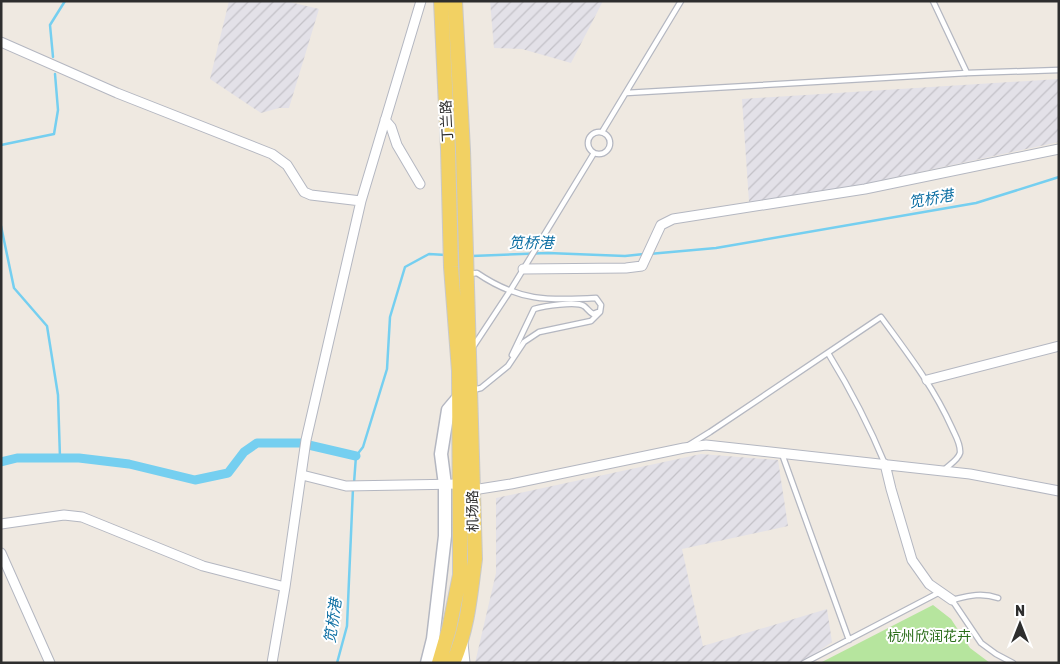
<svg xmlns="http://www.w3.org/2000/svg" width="1060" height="664" viewBox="0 0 1060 664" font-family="Rubik,'Noto Sans SC',sans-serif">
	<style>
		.industrial { fill: url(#industrial-furrows) }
		.grass { fill: #b6e59e }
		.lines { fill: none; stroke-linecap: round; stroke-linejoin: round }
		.stream { stroke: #75cff0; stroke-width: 2.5 }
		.canal { stroke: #75cff0; stroke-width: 9 }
		.lane-casing { stroke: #b4b7c1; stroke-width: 7 }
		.street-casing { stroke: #b4b7c1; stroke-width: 11 }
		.secondary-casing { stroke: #b4b7c1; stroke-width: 15 }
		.primary-casing { stroke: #c9c9c9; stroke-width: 16 }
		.lane { stroke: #fff; stroke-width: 4.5 }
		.street { stroke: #fff; stroke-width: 9 }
		.secondary { stroke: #fff; stroke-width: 12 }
		.primary { stroke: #f2d163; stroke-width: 14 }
		.labels { text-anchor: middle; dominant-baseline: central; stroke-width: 4; stroke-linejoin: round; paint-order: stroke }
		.street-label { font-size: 14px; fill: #2e2e2e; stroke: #fff }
		.park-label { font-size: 14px; fill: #2c6e1b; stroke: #fff }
		.water-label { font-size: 15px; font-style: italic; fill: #0d6fa3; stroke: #fff }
	</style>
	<defs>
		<pattern id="industrial-furrows" width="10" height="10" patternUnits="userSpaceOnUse" patternTransform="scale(1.25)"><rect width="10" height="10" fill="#e3e1e8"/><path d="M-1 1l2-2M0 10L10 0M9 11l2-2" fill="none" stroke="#c3c1c7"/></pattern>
	</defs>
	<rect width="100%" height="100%" fill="#efe9e1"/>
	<!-- industrial -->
	<path class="industrial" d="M229,1H286L319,9L289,108H279L261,113L210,79Z
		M490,1H603L571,63L522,49L494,48Z
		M1059,79V142L864,184L749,202L742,99Z
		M701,454L778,460L788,526L682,549L703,646L827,609L832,642L802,663H475L496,573V498Z"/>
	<!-- grass -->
	<path class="grass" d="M933,605L951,619L970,648L990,663H820Z"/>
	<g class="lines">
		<!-- stream -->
		<path class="stream" d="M53,57L50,25L65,1
			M1,145L54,134L58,110L55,74
			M1,226L14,288L47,326L58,395L60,458
			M649,254L716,248L976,203L1059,177
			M472,256L548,253L625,256L644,254
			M354,483L356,456L363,447L387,369L390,317L405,267L429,254L446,255
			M337,663L347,626L353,488"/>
		<!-- canal -->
		<path class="canal" d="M1,462L17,458H79L129,464L195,480L228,473L244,452L257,443H300L356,456"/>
		<!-- lane casing -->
		<g class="lane-casing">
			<path id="lane" d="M933,1L967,73
				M626,93L967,73L1059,70
				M588 143a11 11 0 1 1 22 0a11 11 0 1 1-22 0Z
				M602,132L681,1
				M469,274L477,273C518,301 548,301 596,298L601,305L600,312L591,321L539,332L524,342L508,366L481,388L473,390
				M473,347L510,291L594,153
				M828,353C850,389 869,425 885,464
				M512,355L534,309C544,306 576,301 584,306C587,308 589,312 593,314L598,312
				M689,445L710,432L881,317C908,354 933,386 952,428C955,435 961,444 960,453C958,460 949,465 944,470
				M782,454L849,640
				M998,598C981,592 968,596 952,600L981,643L996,654L1013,663
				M804,663L940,592"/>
		</g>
		<!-- street casing -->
		<g class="street-casing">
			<path id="street" d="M1,42L117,93L272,154L287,165L304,192L311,195L361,201
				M385,120L391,127L397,145L420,184
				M523,269L626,268L642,266L661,225L673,219L865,189L1059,149
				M927,380L1059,346
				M885,464L891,489L912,560L929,584L952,600
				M302,475L346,486L460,484
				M473,490L511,484L684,448L706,445L970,474L1059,491
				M1,524L64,515L82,517L203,566L285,587
				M1,553L50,663
				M463,643L465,663
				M272,663L285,587L306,440L361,201L421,1"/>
		</g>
		<!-- secondary casing -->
		<g class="secondary-casing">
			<path id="secondary" d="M427,663L433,639L445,536V485L441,454L448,410L459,397"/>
		</g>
		<!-- primary casing -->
		<g class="primary-casing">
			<path id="primary" d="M439,663L449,629L460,575V543L459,371L451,267L448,149L441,1
				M453,663C468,627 470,597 475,559L463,150L455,1"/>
		</g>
		<!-- lane -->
		<use href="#lane" class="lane"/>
		<!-- street -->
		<use href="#street" class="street"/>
		<!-- secondary -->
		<use href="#secondary" class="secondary"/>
		<!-- primary -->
		<use href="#primary" class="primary"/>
	</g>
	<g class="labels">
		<!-- street labels -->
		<g class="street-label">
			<text transform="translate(447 121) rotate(-93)">丁兰路</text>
			<text transform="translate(473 511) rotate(-91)">机场路</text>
		</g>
		<!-- park labels -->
		<g class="park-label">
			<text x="929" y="636">杭州欣润花卉</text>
		</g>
		<!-- water labels -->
		<g class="water-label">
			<text transform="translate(931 199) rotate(-10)">笕桥港</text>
			<text x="531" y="243">笕桥港</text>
			<text transform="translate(333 621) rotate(-82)">笕桥港</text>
		</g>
	</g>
	<!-- border -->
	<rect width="1060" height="664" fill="none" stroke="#2e2e2e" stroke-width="5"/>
	<!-- north arrow -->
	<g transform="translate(1020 624)" stroke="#ffffff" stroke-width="4" paint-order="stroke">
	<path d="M0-4L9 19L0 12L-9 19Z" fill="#2e2e2e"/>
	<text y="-8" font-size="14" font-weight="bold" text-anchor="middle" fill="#2e2e2e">N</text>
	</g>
</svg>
